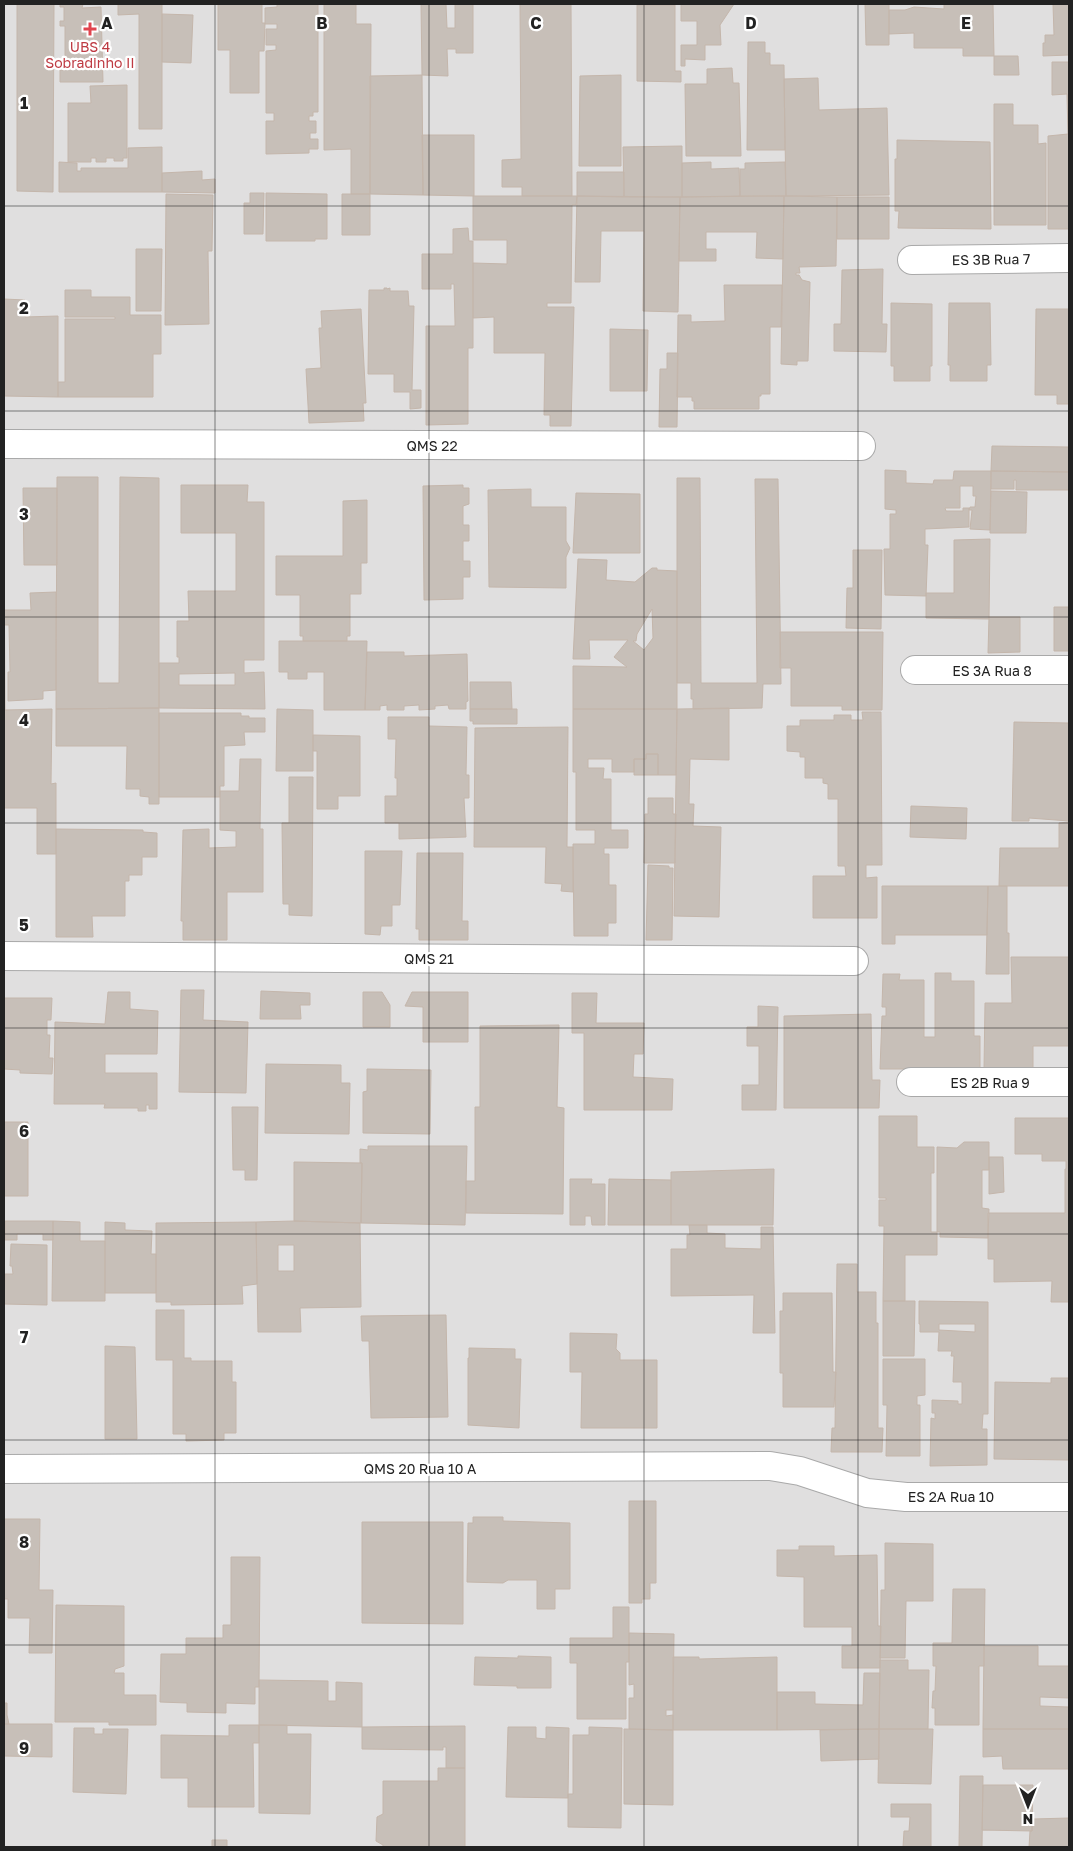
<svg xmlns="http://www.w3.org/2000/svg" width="1073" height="1851" viewBox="0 0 1073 1851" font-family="'Golos Text',sans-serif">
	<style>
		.residential { fill: #e0dfdf }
		.building { fill: #c7bfb8; stroke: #c4b6ab; fill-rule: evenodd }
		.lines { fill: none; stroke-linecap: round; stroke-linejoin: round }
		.minor-casing { stroke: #a9a9a9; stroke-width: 30 }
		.minor { stroke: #fff; stroke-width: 28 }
		.grid { fill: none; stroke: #222; stroke-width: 1; stroke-opacity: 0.55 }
		.health-dot { fill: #e0444e; stroke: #fff; stroke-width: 2 }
		.labels { text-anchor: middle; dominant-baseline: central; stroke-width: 4.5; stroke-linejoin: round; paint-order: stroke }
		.health-label { font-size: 14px; fill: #be3a42; stroke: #fff }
		.street-label { font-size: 14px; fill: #222; stroke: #fff }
		.grid-label { font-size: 16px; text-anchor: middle; font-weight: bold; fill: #222; stroke: #fff; stroke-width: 4.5; stroke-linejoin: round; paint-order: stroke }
	</style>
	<rect width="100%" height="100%" fill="#f2efe9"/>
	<!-- residential -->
	<path class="residential" d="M4,4H1069V1847H4Z"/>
	<!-- building -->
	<path class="building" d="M17,4H54L53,192L17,191Z
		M60,4H83L82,8L101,7L103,82H60V70H65V26H60V21H64V7H60Z
		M118,4H162V129H139V14L118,15Z
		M218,4H262V23H265L264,51H259V93H230V50H218Z
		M277,4H318V112H313V116H309V121H316V133H310V139H318V149H309V153L266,154V121H274V113H266V51L276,50V45H266V29H277V24H265V8L277,7Z
		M324,4H356V24H371L370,194H351V149L324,150Z
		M421,4H446L447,28H455V4H473V53H456V49H447L448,76L422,75Z
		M520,4H571L572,196H522V187H502V160L521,159Z
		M681,4H734L720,25L721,45H705V60L685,59V66H681V45H697V21H681Z
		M865,4H889V45H866Z
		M944,4H993L994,56H963V48H914V33L889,34V10H905L914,7L944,9Z
		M1053,4H1069V55L1043,56V43H1045V35H1054Z
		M637,5H675V71H681V82L637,81Z
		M162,14L193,15L191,63L162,62Z
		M748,42H765V53H770V65H784L785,150H747Z
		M994,56H1018L1019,75H994Z
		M1052,62H1069V229H1048V136L1068,134L1067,94L1052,95Z
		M732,68L733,83H739L741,156H686L685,84H707V69Z
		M422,75L423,195L370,194V76Z
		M621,75V166H579L580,76Z
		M818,78L819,110L887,108L889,195L786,196L784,79Z
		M127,85V158H123V161H114V158H106V162H96V158H91V162H68V103H91L90,86Z
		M994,104H1013V125H1038V144L1046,143V225H994Z
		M422,135H474V196L423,195Z
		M897,140L990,142L991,229L898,228L899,211H895V159H897Z
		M682,146V197H624L623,147Z
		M162,147V192H59V162L77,163V171H81V168H128V148Z
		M711,162V169L739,168L740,196L682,197V163Z
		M785,162L786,196H740V169H745V163Z
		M202,171V180L215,179V193L162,192V173Z
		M577,172H624V197L577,196Z
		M250,193H264L263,234H244V203H250Z
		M266,193L327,194V239H315V241H266Z
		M166,194L213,195L212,251H208L209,324L165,325Z
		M342,194H370V235H342Z
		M473,196H577L576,205H572L571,303H547V307H574L571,426H550V415H544L545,353H494V317L473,318V263L507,264V240H473Z
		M577,196L680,197L678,312L643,311L644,231H601L600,282H575Z
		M784,196L783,259L756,258L757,232H706V249H716V261H679L680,197Z
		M784,196L837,197L836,266L799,267L800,273H796V275H799L802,280L810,282L808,361H797V365L781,364Z
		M837,197H889V239H837Z
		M468,228L469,241H473V348H468V424L426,425V326H455V322L454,284H451V289H422V254H453V229Z
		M136,249H162L161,311H136Z
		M883,269L882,324H887L886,352L834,351V324H841L842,270Z
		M724,285H782L781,327H770V394H761V396H759V409H694V401H692V397H677L678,315H691V322L725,321Z
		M384,288H387V289L390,288V291H408L409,306H414L412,390H421V408L410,409V392H394V374H368L369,290H384Z
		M65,290H91V297H130V315H161V354H153V397H58V382H65V319H115V317H65Z
		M4,299L25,300V317L58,316V397L4,396Z
		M891,303L932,304V366H930V381H894V366H891Z
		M949,303H990L991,365H987V381H950V365H948Z
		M361,309L366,403H363L364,421L309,423L306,369L321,368L319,328H322L321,311Z
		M1036,309H1069V404H1057V395H1035Z
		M610,329L648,330L647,391H610Z
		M667,353H678L677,427H659L660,369H667Z
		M992,446L1069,447V472L991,471Z
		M885,470L906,471V483L933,484L934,480H953L954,471H991L990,530L970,529L972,510H969V527L925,529V545H928L926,596L885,595L884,549H890V514H896V510L885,509ZM960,486H973V496H976L975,507H970L969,510V508H963V511H946L945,508H960Z
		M991,471L1069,472V490H1016V480H1014V489H991Z
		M57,477H98V683H119L120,477L159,478V708L56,709Z
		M677,478H700L701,683H757L755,479H778L781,684H763L762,708L693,709V699H691V683H677Z
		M181,485H248L247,502H264V660H244V673L264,672L265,709L159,708V663H179V657H177V621H189L188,591H236V533H181ZM235,673V685H179V674Z
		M463,485V488H469V504L463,506V525H469V541H463V561H470V577H463V599L424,600L423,486Z
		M23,488H57V565H24Z
		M531,489V507H566V541L570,548L566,557V588L489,587L488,490Z
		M991,491L1027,492L1026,533H990Z
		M576,493L640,494V553H573Z
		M367,500V563H361V594H350V636H347V641H303V636H300V595H276V556H343V501Z
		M4,532L5,710H4Z
		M990,539L989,619L926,618V593H954V540Z
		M853,550H882L881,629L846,628L847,588H853Z
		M578,559L607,560L606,580L635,582L652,568H657V570L677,571V709H573V666L627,667L614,657L628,640H589L590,659H573ZM652,609L653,638L644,650L633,641H636L637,634Z
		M56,592V690L43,691V699L8,701V672H10L9,625H4V610H31L30,593Z
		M1054,607H1069V651H1054Z
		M989,617H1020V652L988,653Z
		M780,632H883L882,710H842V706H791V668H780Z
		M279,641H367L365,710H324V672H307V679H288V672H279Z
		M367,652H404V656L467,654L468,701L466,702V709H449L448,705L435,706V709L419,710V705L404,706V710H387V705L380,706V710H365Z
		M470,682H511L512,709H470Z
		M159,708V804H149V797L140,796V789H126L127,746H56V709Z
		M729,708V760L690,759L689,804H694L693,826L721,827L719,917L674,916L677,709Z
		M52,709L51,784L56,783V854H37V808H4V710Z
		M277,709L313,710V771H276Z
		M470,709H517V724H473V721H470Z
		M573,709H677L676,775H658V754H646V759H634V772H612V759H588V768H604L603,779H611V830H628V848H604V854H609V885H616V923H608V936H574L573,844H595V830H576V772H573Z
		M862,712H881L882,865H866V878L877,877V918H813V876H846L845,866H838V799H828V784L823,783V778H805V757H800V752L787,751V726H800V720H834V715H851V720H863Z
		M159,713H241V716H249V718H265V732H244L245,745L224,746V786H220V797H159Z
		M388,717H429V726L467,727L466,775H469V798H464L466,837L399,839V823H385V796H397V778H395L396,739H388Z
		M1014,722L1069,723V821L1029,818V821H1012Z
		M568,727L567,847H573V892L561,891L562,884L545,883L546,847H474L475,728Z
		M313,735L360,736V796H338V809H317V751H313Z
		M646,754H658V775H634V759H646Z
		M240,759H261L260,829H263V892H227V940H183V921H181L183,830L209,829V848L236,847V831L220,830V791H239Z
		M289,777H313L312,916L289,915V904H283L282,823H289Z
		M648,798H673V814H676L675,863H644L645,814H648Z
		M911,806L967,808L966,839L910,837Z
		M1069,822V886H999L1000,848H1059V823Z
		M56,829L143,830V832L157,833V857H142V875H129V881H125V916H92L93,937H56Z
		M365,851H402L400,905H392V926H381L380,935L365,934Z
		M417,853H463L462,921H468V940H419V929H416Z
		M648,865L669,866V868H673L672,940H646Z
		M882,886H988L987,935H895V944H882Z
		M988,886H1007V933H1009V974H986Z
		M1011,957H1069V1046H1033V1068L984,1069L985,1003H1012Z
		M935,973H951V981H974V1036H980V1069H880L882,1016H886V1007H882L883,974H900L899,980H924V1037H935Z
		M181,990H204L203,1020L248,1022L246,1093L179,1092Z
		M261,991L310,993V1005H300L301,1019H260Z
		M108,992H130V1009L158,1011L157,1054H105V1073H157V1109H149V1105H146V1111H138V1108H104L105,1104H54L55,1022L105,1024Z
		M363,992H382L390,1005V1027H363Z
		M412,992H468V1042H423V1007L405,1006Z
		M572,993H597L596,1023H644L643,1054H634L633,1077L673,1079L672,1110H584V1033H572Z
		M4,998H52L51,1020H47V1035H50L49,1058H53L52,1074L20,1073V1070L4,1069Z
		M758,1006L778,1007L776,1110H742V1085H759V1046H747V1027H758Z
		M871,1014L872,1080H880L879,1108H784V1016Z
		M559,1025L557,1107L564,1108L563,1214L466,1213V1181H475V1107H480V1026Z
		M266,1064L341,1065V1083H350L349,1134L265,1133Z
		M367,1069L431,1070L430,1134L363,1133V1092L367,1091Z
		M232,1107H258L257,1180H245V1170H233Z
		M879,1116H917V1147H934V1173H931V1232H937V1255H905V1301H883L884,1226H879V1200H886V1198H879Z
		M1015,1118H1069V1302H1051L1052,1281L994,1282V1259H988V1213H1065V1169H1066V1161H1042V1154H1015Z
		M4,1122H28V1196H4Z
		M964,1142H989V1170H982V1208L989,1209L988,1238L940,1237V1232H937V1147L957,1148Z
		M368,1146H467L465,1225L361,1223L362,1163H360V1149L368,1150Z
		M989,1157H1003L1004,1192L989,1194Z
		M294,1162L362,1163L361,1223L294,1221Z
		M774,1169L773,1225H671V1172Z
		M570,1179H592L591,1184H605V1225H592L591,1216H585V1225H570Z
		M609,1179L671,1180V1225H608Z
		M5,1221H53V1240H43V1234H17V1240H5Z
		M53,1221L80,1222V1241H105V1301H52Z
		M294,1221L360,1223L361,1307L300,1308L301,1332H258L256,1222ZM278,1245H294V1271H278Z
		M105,1222L125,1223V1230L152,1231L151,1254H156V1293H105Z
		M256,1222L257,1284L242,1286L243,1304L171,1305V1302H156V1223Z
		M689,1225H707V1233L725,1234V1248L761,1249V1227H773L775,1333H753L754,1295L671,1296V1249H687V1235H690Z
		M11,1244L47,1245V1305L4,1304L5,1274H13L12,1266H10Z
		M837,1264H857V1292H876V1323H878V1428H883L882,1452H831L832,1428H835Z
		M783,1293H832L833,1372H836L834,1407H783V1373H780V1311H783Z
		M883,1301H915L914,1356H883Z
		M919,1301L988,1302V1414H983L982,1429H987V1465L930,1466L931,1418L935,1419V1413H932V1400L958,1401V1404H962V1382H953L954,1356H951L952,1351H938L939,1332H920V1324H919ZM939,1324H975V1332L939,1330Z
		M156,1310H184V1358H191V1361H232V1382H236V1433H224V1440L186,1441V1434H173V1360H156Z
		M446,1315L448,1417L371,1418L369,1341H362L361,1316Z
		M570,1333L617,1334L616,1349L620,1353V1360H657V1428H581L582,1372H570Z
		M105,1346L135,1347L137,1439H105Z
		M469,1348L515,1349V1359H521L519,1428L468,1425V1358H469Z
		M883,1359H925V1395L917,1396V1405H920V1456H886L887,1405H883Z
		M1051,1378H1069V1460L994,1459L995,1382L1051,1383Z
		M629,1501H656V1583H650V1599H642V1603H629Z
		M473,1517H503V1521L570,1523V1589H555V1609H537V1580H508L503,1583L467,1582L468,1523H473Z
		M4,1519H40L39,1590H53L52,1653H29L30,1618H8V1599H4Z
		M362,1522H463V1624L362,1623Z
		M885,1543L933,1544V1601H906L905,1658H880L881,1599V1590H885Z
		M799,1546H834V1556L877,1555L878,1626H881L880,1668H842V1646H852V1627H804V1577L777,1576V1550H799Z
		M231,1557H260L259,1687H255V1704L226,1703V1713L187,1712V1703L160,1702L161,1654H186V1638H223V1625H231Z
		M953,1589H985L984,1666H979V1725H935V1708H932L933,1691H935L936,1666H933V1643H952Z
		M56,1605L124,1606V1666L115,1669L114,1673H124V1695H156V1725H109V1722H55Z
		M613,1607H629V1662H626V1719H577V1663H570V1638H613Z
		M629,1633L674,1634L673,1710H666V1716L673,1715V1730L629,1729V1698H634V1684L629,1685Z
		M984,1646H1038V1666H1069V1698L1040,1697V1706L1069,1707V1729H983Z
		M518,1656L551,1657V1688H517V1686L474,1685L475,1657L518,1658Z
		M673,1657H699V1659L777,1657V1730H673Z
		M880,1660H908V1670H929L928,1729H879Z
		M864,1673H880L879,1729L777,1730V1692H815V1704L863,1705Z
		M259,1680L328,1681V1701H336V1682L362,1683V1727L259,1725Z
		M4,1703H7V1715L9,1724H4Z
		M4,1724H52V1757L4,1756Z
		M229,1725H259V1743H253L254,1807H188V1778H161V1735L229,1736Z
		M259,1725H287V1734H311L310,1814L259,1813Z
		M465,1726V1768H446V1747H443V1750L362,1749V1727Z
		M508,1727H536V1738L546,1739V1727L569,1728L568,1798L506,1797Z
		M589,1727L622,1728L621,1828L568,1827V1794H573V1735H589Z
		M74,1728H94V1734H103V1729H128L126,1794L73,1792Z
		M624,1729L673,1730V1805L624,1804Z
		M879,1729V1759L821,1761L820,1730Z
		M879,1729H933L931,1784L878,1783Z
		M983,1729H1069V1769H1003L1002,1756L983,1757Z
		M438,1768H465V1847H383V1845L376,1841L377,1817L383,1814V1781H438Z
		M960,1776H983L982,1847H959Z
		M983,1785H1033L1032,1831L982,1830Z
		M891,1804H931V1847H903L904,1831H909L910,1817H891Z
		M1069,1818V1847H1029L1030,1831H1032L1033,1819Z
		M212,1840H227V1847H212Z"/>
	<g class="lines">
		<!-- minor casing -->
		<g class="minor-casing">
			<path id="minor" d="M912,260L1069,258
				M4,444L861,446
				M915,670H1069
				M4,956L854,961
				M911,1082H1069
				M4,1469L770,1466L800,1471L867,1493L906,1497H1069"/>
		</g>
		<!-- minor -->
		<use href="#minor" class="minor"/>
	</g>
	<!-- grid -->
	<path class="grid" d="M215,4V1847M429,4V1847M644,4V1847M858,4V1847M4,206H1069M4,411H1069M4,617H1069M4,823H1069M4,1028H1069M4,1234H1069M4,1440H1069M4,1645H1069"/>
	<!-- markers -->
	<path class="health-dot" d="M87.5 21.5h5v5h5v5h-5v5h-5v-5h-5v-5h5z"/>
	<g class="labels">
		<!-- health labels -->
		<g class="health-label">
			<text x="90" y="46">UBS 4<tspan x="90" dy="16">Sobradinho II</tspan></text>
		</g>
		<!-- street labels -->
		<g class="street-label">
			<text transform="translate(991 259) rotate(-1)">ES 3B Rua 7</text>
			<text x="432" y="445">QMS 22</text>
			<text x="992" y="670">ES 3A Rua 8</text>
			<text x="429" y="958">QMS 21</text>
			<text x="990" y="1082">ES 2B Rua 9</text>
			<text x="420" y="1468">QMS 20 Rua 10 A</text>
			<text x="951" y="1496">ES 2A Rua 10</text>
		</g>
	</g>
	<g class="grid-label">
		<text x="107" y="29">A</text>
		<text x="322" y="29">B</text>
		<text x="536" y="29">C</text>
		<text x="751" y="29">D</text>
		<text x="966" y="29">E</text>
		<text x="24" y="109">1</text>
		<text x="24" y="314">2</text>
		<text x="24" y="520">3</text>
		<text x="24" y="726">4</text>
		<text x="24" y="931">5</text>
		<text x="24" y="1137">6</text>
		<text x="24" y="1343">7</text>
		<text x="24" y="1548">8</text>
		<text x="24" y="1754">9</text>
	</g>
	<!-- border -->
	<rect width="1073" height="1851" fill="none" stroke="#222222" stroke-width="10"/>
	<!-- north arrow -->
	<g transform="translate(1028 1806) rotate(180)" stroke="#ffffff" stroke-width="4" paint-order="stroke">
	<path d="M0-4L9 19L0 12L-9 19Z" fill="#222222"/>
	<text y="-8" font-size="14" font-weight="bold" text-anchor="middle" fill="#222222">N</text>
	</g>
</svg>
